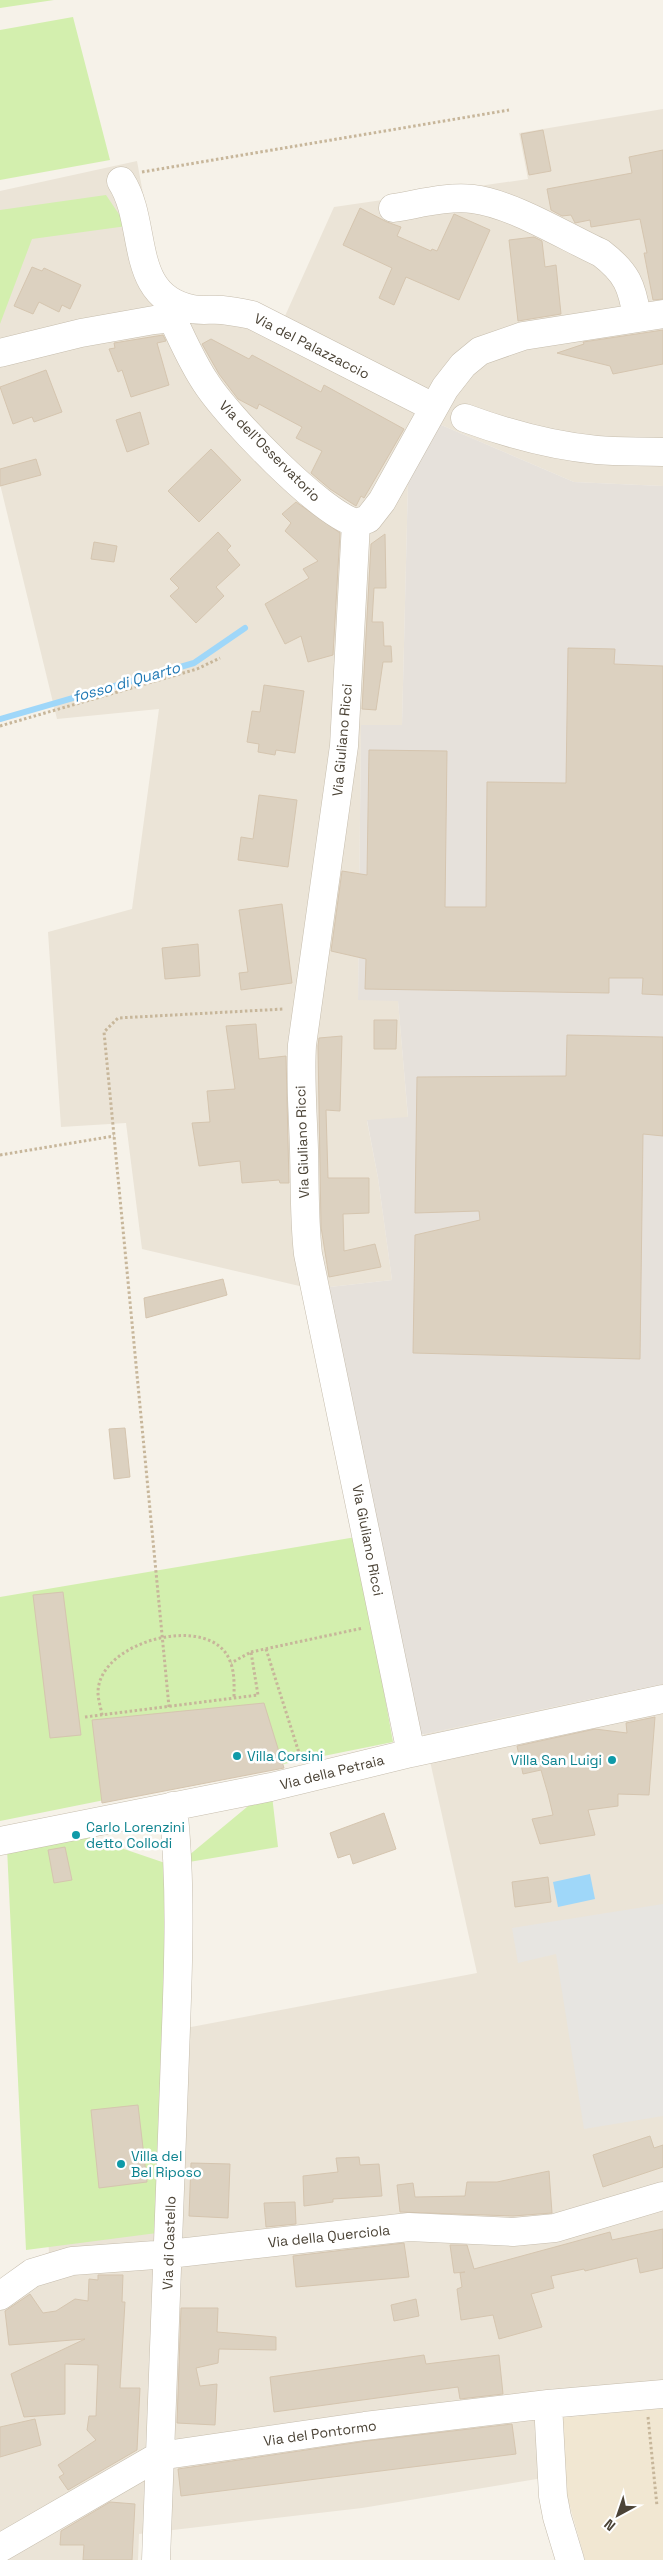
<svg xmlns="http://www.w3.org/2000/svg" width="663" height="2560" viewBox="0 0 663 2560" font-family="'Space Grotesk',sans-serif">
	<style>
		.residential { fill: #ebe4d7 }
		.industrial { fill: #e6e1db }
		.education { fill: #f1e7d2 }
		.green { fill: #d3efae }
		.parking { fill: #e7e5e1 }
		.water { fill: #9fd7f9 }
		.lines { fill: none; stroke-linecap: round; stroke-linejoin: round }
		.stream { stroke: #9fd7f9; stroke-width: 6 }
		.building { fill: #dcd1c0; stroke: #d5c5af }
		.minor-casing { stroke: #c6bdad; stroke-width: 29 }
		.path { stroke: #c7b69a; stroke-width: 3; stroke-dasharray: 2.5 2.5; stroke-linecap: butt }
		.minor { stroke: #fff; stroke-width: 28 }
		.culture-dot { fill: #0f9aa8; stroke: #fff; stroke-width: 2 }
		.labels { text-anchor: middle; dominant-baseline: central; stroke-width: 5; stroke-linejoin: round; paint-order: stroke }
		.street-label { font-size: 14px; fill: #4b4336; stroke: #fff }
		.culture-label { font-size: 14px; fill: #0d838f; stroke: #fff; text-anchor: start }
		.water-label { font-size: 15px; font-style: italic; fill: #1f78b4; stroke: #fff }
	</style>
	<rect width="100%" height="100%" fill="#f6f2e9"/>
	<!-- residential -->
	<path class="residential" d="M663,109V486L574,482L439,424L408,481L402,725L361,726L358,1000H398L408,1118L367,1121L378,1178L392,1280L312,1289L142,1249L126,1123L61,1127L48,932L132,909L159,709L57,719L0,484V191L137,161L156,264L184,301L217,299L253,301L285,316L334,207L528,179L519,133Z
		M663,1684V2408L559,2418L561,2475L362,2508L139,2534L138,2560H0V2280L49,2252L32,2057L477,1973L424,1734Z"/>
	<!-- industrial -->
	<path class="industrial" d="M439,424L574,482L663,486V1684L401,1739L312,1289L392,1280L378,1178L367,1120L408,1117L398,1001L358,1000L361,725H402L408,481Z"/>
	<!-- education -->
	<path class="education" d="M663,2408V2560H585L561,2475L559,2418Z"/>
	<!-- green -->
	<path class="green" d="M0,0H54L0,8Z
		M73,17L110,160L0,180V30Z
		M106,195L127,226L32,239L0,324V210Z
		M356,1537L393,1742L0,1821V1597Z
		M271,1787L278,1847L189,1862L188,1856Z
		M74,1832L168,1864L157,2233L26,2250L7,1848Z"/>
	<!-- parking -->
	<path class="parking" d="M663,1904V2116L584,2129L556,1954L518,1963L512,1928Z"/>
	<!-- water -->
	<path class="water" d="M590,1874L595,1899L558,1907L553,1882Z"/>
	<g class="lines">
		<!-- stream -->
		<path class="stream" d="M0,719L194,663L245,628"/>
	</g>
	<!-- building -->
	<path class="building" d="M543,130L551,171L529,175L521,134Z
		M663,150V299L653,300L644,253H647L640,219L591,227L590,220L575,223L571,215L562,216L551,210L547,189L632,173L629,157Z
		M360,208L387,222L401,227L397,236L431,251L432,249L437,251L454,214L490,230L459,300L406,277L394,305L379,298L392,268L343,245Z
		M534,237L542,241L545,267L556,265L561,314L518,321L509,240Z
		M32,267L42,271L44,268L81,285L70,309L62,305L59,312L39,302L33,314L14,306Z
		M663,330V364L613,374L610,366L557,353L584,344L583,342Z
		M163,335L166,341L157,343L169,385L131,397L122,370L118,372L109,349L115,348L114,343Z
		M211,339L249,359L252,355L321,392L324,385L404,429L364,498L361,496L356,506L330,489L311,473L322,451L296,438L302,427L259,404L257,409L238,399L219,374L202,344Z
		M46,370L62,412L34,422L32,417L13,424L0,387Z
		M140,412L149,444L127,452L116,420Z
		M211,449L241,480L199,522L168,491Z
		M36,459L41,475L0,486V469Z
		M296,502L340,533L333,655L308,662L301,636L285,644L265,604L309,578L303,569L318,561L285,531L291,523L282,514Z
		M218,532L231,546L227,550L240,565L216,587L224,596L196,623L170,596L179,588L170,579Z
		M385,534L386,588H374L372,622H383L384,646H391L392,662H383L376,710L362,709L371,544Z
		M94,542L117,546L114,562L91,559Z
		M568,648L615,649L614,664L663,666V995L642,994L643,978H609V993L365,989L366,959L331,951L342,871L367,875L369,750L447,751L445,907H486L487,782L566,783Z
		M264,685L304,691L295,753L276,750L275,755L258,752L259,744L247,742L252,711L260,712Z
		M259,795L297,800L288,867L238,860L241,837L253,839Z
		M282,904L292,983L241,990L239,973L248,972L239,910Z
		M198,944L200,976L165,979L162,948Z
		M374,1020H397L396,1049H374Z
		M256,1024L259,1059L286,1056L289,1183H280L279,1180L242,1183L240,1161L199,1166L192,1123L210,1122L207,1091L235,1089L226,1026Z
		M567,1035L663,1037V1136L643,1134L640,1359L413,1353L415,1235L480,1220L479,1211L415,1213L417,1077L566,1076Z
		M342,1036L340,1111L326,1110L328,1178H369V1213L343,1214L344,1251L375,1244L381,1267L329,1277L321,1227L318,1046L319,1038Z
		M223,1279L227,1295L146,1318L144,1298Z
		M125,1428L130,1477L114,1479L109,1429Z
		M63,1592L81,1735L50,1738L33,1595Z
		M264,1703L284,1768L102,1803L92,1720Z
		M655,1717L649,1795L618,1794V1806L588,1810L595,1835L540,1844L532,1819L553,1815L548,1794L541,1770L523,1774L517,1746L595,1729L627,1733L626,1723Z
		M384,1813L396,1849L353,1864L350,1854L338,1858L330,1833Z
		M65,1847L72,1880L54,1883L48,1850Z
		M548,1877L551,1902L515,1907L512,1882Z
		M138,2105L147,2182L99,2188L91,2110Z
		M650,2136L654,2148L663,2145V2167L603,2187L593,2155Z
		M359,2157L360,2165L379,2164L382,2196L333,2199V2202L304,2206L303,2176L338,2172L336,2158Z
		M191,2163L230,2164L228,2218L189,2216Z
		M549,2171L552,2213L513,2216L400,2212L397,2185L413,2183L415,2197L465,2196L467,2182H497Z
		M295,2202L296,2224L266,2227L264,2203Z
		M663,2229V2268L640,2273L637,2258L585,2271L584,2269L551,2276L554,2288L531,2294L542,2327L499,2339L493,2315L461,2320L457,2289L462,2287L460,2273L465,2272L454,2273L450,2245H467L474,2269L610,2232L612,2240Z
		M404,2243L409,2277L296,2287L293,2256Z
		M98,2275H123L122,2302H125L120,2388H140L137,2450L68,2490L59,2477L64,2474L58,2465L96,2440L87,2430L89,2416H96L98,2365L65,2364V2414L24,2417L11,2374L85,2339L9,2345L5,2311L30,2294L43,2313L56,2311L75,2299L88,2301L89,2279L98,2280Z
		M416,2299L419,2316L394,2321L391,2305Z
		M181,2308H218L217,2332L276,2337V2350L219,2349L218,2363L196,2368L200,2386L217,2384L215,2425L177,2423Z
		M424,2355L426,2364L499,2355L503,2394L460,2399L458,2387L274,2412L270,2377Z
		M35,2419L41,2445L0,2457V2427Z
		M512,2424L516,2454L181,2496L178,2469L367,2441Z
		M110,2502L135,2504L132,2560H83L84,2545H60L61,2531Z"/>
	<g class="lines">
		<!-- minor casing -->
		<g class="minor-casing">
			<path id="minor" d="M121,181C149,224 127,296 192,309C201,311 212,309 222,310C232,311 242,313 252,315L433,407
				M393,208C419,204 447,196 473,199C513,204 564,236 601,253C627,273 632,286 637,317
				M0,353L81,333L154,320L165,319L174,322C184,343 193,364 206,383C227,416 320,513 356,523L368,519L382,501L445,388L463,365L480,351L523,336L663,314
				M465,418C506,433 553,446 597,450C619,452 641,451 663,452
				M356,523L344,746L302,1045C300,1080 303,1115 304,1150C305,1185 304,1219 308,1254L411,1753
				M0,1841L271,1787L411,1753L663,1699
				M0,2296L32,2273L72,2261L169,2254L409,2227L513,2232L555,2228L663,2196
				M548,2404L553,2496L557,2517L570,2560
				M0,2548L159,2456L365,2426L548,2404L663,2394
				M156,2560C161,2401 169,2242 174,2083C177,1991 183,1898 173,1806"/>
		</g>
		<!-- path -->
		<path class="path" d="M142,172L509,110
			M0,726L197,669L220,658
			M0,1155L114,1136
			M266,1649L300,1756
			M251,1652L363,1628
			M169,1707L104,1032L118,1018L284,1009
			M102,1715C101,1708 98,1700 98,1692C99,1640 212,1612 230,1661C235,1673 234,1686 234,1699
			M85,1717L258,1695L251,1652L231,1663
			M648,2417L657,2506"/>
		<!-- minor -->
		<use href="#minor" class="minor"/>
	</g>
	<!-- markers -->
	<g class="culture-dot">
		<circle cx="237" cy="1756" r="5"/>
		<circle cx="612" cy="1760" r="5"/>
		<circle cx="76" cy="1835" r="5"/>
		<circle cx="121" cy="2164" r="5"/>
	</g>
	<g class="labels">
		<!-- street labels -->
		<g class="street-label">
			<text transform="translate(312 346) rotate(27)">Via del Palazzaccio</text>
			<text transform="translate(270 451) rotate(45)">Via dell'Osservatorio</text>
			<text transform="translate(342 740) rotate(-85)">Via Giuliano Ricci</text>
			<text transform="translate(302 1142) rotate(-92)">Via Giuliano Ricci</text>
			<text transform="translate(368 1540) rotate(79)">Via Giuliano Ricci</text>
			<text transform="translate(332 1772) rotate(-14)">Via della Petraia</text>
			<text transform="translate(329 2236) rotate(-6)">Via della Querciola</text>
			<text transform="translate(169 2243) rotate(-88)">Via di Castello</text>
			<text transform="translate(320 2433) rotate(-8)">Via del Pontormo</text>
		</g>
		<!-- culture labels -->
		<g class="culture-label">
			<text x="247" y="1756">Villa Corsini</text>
			<text x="602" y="1760" text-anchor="end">Villa San Luigi</text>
			<text x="86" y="1827">Carlo Lorenzini<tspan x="86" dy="16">detto Collodi</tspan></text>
			<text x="131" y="2156">Villa del<tspan x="131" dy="16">Bel Riposo</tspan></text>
		</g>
		<!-- water labels -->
		<g class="water-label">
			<text transform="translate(126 682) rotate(-16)">fosso di Quarto</text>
		</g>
	</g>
	<!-- north arrow -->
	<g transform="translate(618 2515) rotate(220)" stroke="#ffffff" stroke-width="4" paint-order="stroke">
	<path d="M0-4L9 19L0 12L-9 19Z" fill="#4b4336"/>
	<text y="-8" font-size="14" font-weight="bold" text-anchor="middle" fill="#4b4336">N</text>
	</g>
</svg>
